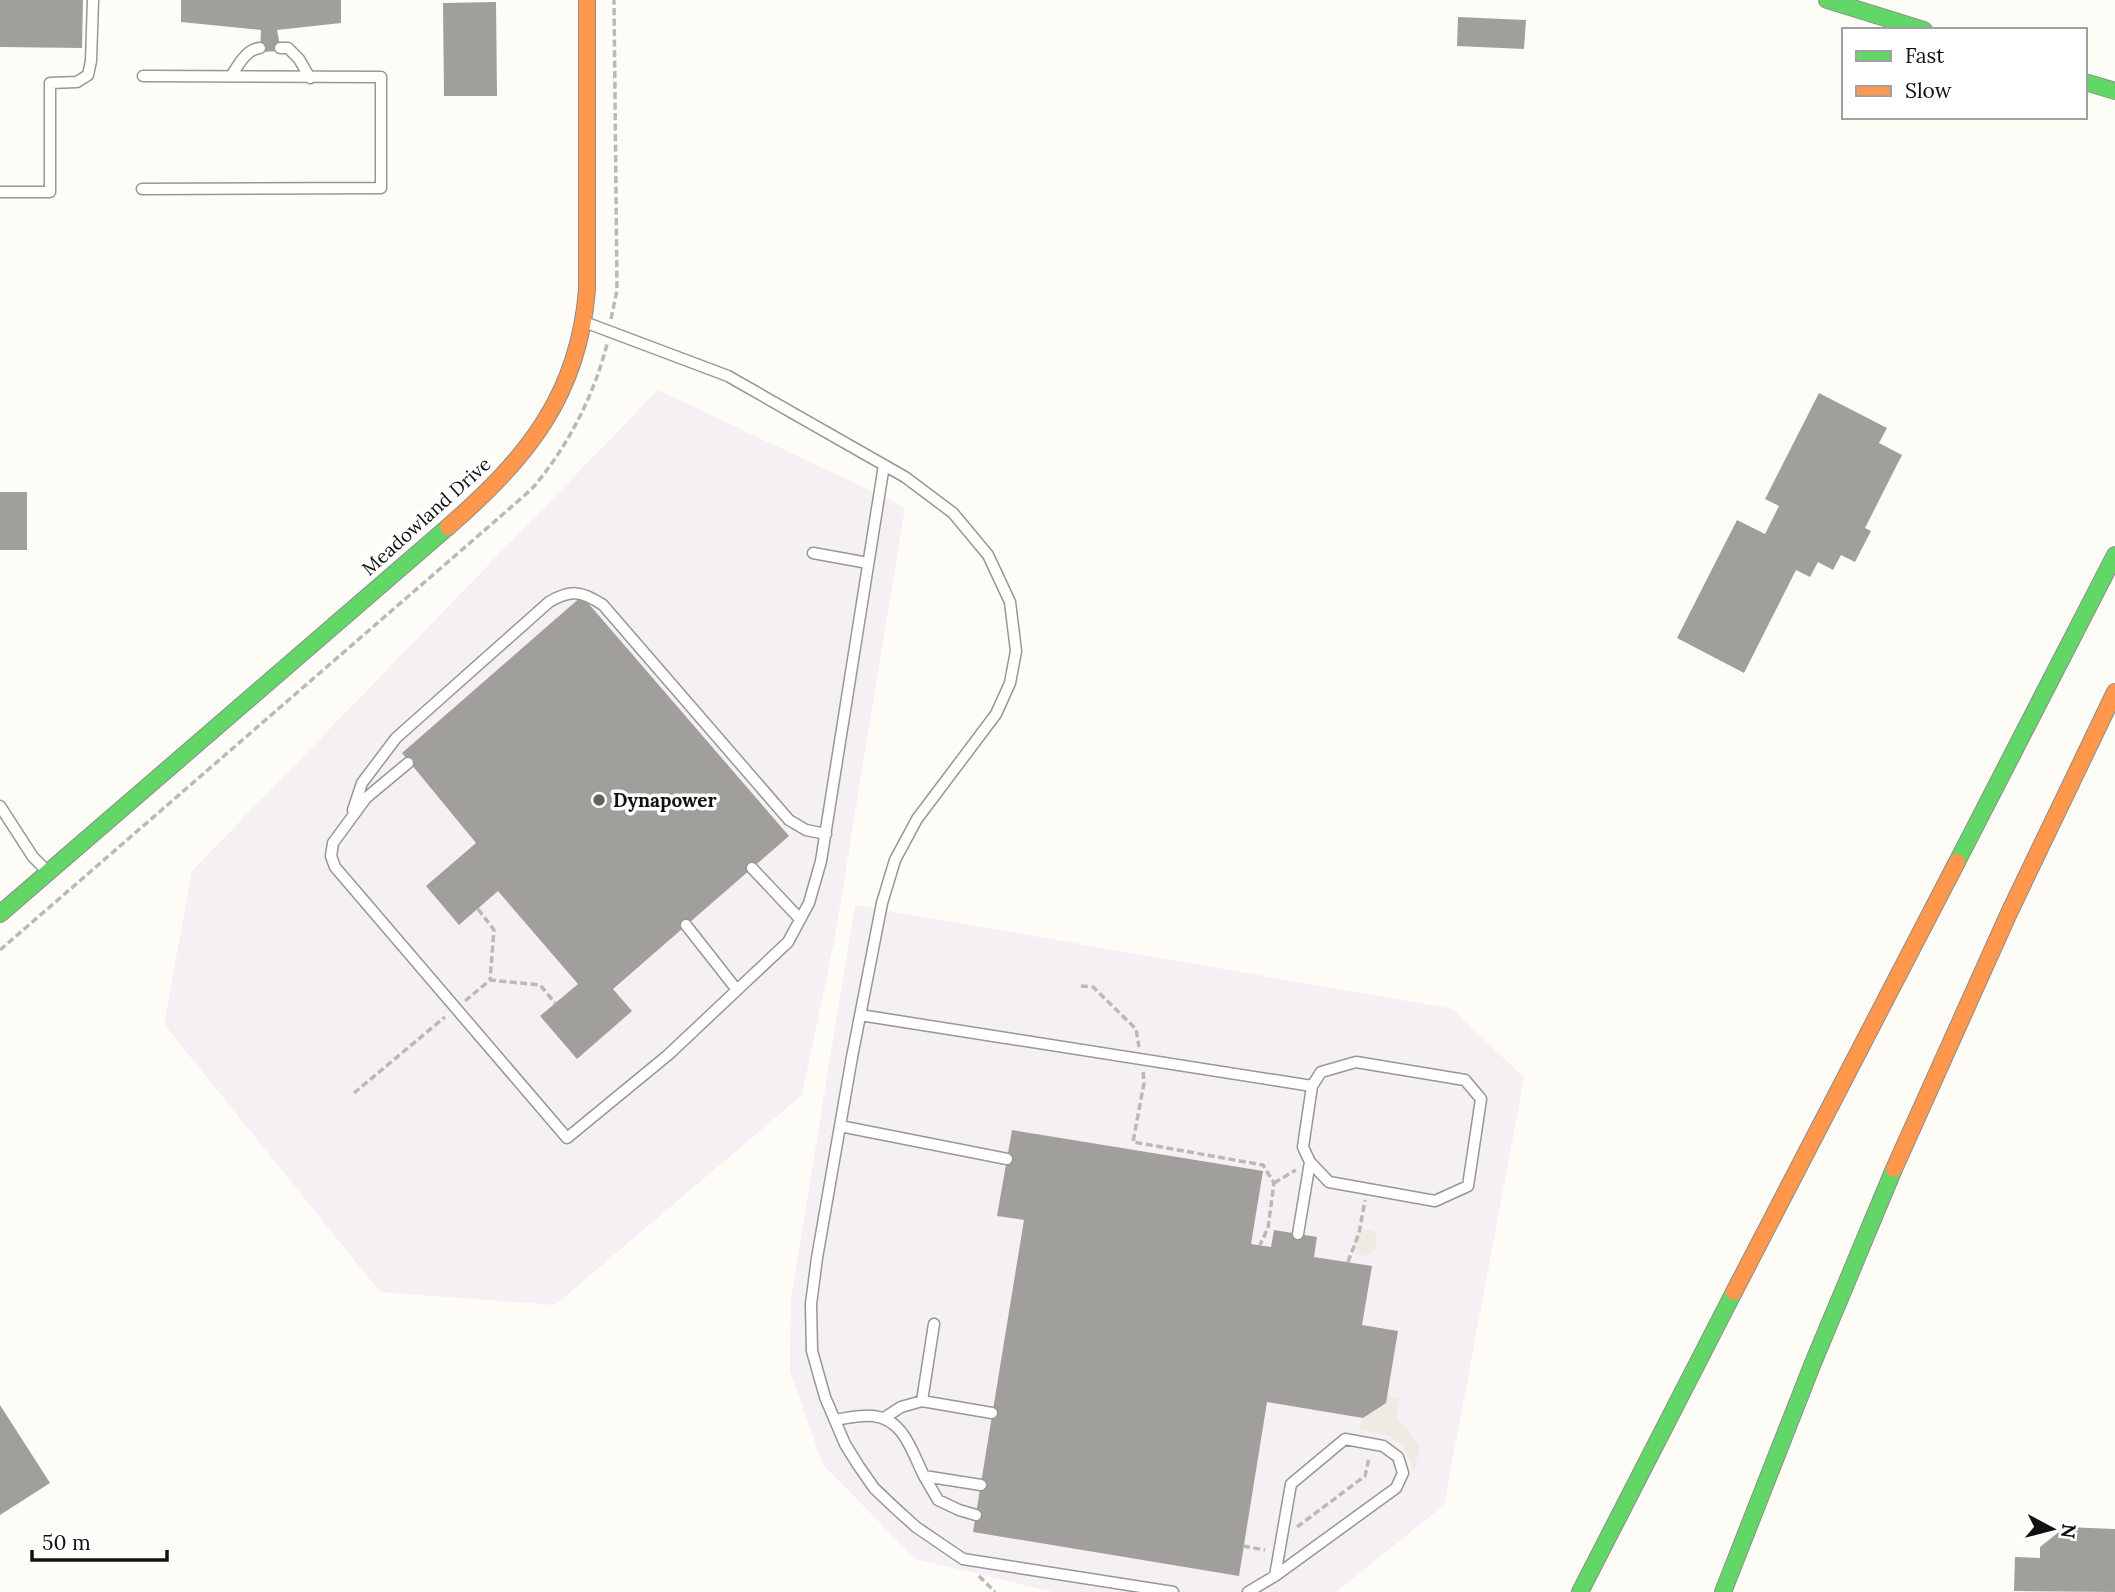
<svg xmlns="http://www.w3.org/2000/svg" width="2115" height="1592" viewBox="0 0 2115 1592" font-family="Lora,serif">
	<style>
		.industrial { fill: #f5f0f3 }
		.plaza { fill: #edebe2 }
		.building { fill: #a19f9c }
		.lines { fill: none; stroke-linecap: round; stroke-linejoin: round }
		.lane-casing { stroke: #979795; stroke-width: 13 }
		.fast-casing { stroke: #8e8d8b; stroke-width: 18 }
		.slow-casing { stroke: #8e8d8b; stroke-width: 18 }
		.path { stroke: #b9b9b8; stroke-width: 3.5; stroke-dasharray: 7 3.5; stroke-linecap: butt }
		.lane { stroke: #fffffe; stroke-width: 10 }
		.fast { stroke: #63d668; stroke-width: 16 }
		.slow { stroke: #ff974d; stroke-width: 16 }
		.poi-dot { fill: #646362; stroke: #fff; stroke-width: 2.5 }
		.labels { text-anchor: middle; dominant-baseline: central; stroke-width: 7; stroke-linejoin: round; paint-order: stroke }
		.street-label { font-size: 19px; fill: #111; stroke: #fff }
		.poi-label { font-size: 19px; font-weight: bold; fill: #111; stroke: #fff; text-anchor: start }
	</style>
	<rect width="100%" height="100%" fill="#fdfcf7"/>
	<!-- industrial -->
	<path class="industrial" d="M658,390L905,507L834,942L802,1095L555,1305L380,1292L164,1024L192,871Z
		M855,905L1453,1009L1524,1078L1444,1505L1336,1592H1054L916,1559L823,1465L790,1371L791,1299Z"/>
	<!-- plaza -->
	<path class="plaza" d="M1360,1228L1373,1231L1377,1236L1376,1249L1365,1256L1351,1252Z
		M1387,1396L1399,1398L1397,1418L1420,1447L1414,1471L1403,1446L1394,1439L1385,1434L1359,1430L1363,1418L1386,1403Z"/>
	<!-- building -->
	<path class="building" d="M0,0H83L82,48L0,47Z
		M181,0H341V23L277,30L281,51L260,52L261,30L181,22Z
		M496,2L497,96H444L443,3Z
		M1458,17L1526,20L1524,49L1457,46Z
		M1819,393L1887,428L1879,443L1902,455L1865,528L1871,531L1855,562L1841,555L1833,570L1818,562L1810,577L1796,570L1744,673L1677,638L1737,520L1765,534L1779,506L1765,499Z
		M0,492H27V550H0Z
		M582,596L789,836L613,989L632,1011L577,1059L540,1016L578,984L498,891L459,925L426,886L476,843L402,753Z
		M1012,1130L1263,1171L1251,1244L1271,1247L1274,1230L1317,1237L1314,1257L1372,1266L1362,1325L1398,1331L1386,1403L1363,1418L1267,1402L1239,1576L973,1532L1024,1220L997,1216Z
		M0,1405L50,1483L0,1515Z
		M2065,1527L2115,1529V1592L2014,1591L2015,1557L2040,1558V1547Z"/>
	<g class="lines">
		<!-- lane casing -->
		<g class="lane-casing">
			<path id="lane" d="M280,48H288L299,59L310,78
				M231,76C238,66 246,49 260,48
				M142,189L381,188V77L143,76
				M0,192H50V83L77,82L88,75L91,61L93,0
				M587,323L728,376L905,477L953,513L988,555L1010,602L1016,651L1010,683L996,714L917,819L895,860L882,903L852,1057L817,1258L811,1304L812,1351L825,1397L845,1444L858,1465L874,1488L894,1507L916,1527L963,1559L1173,1592
				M813,553L868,563
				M408,763L366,798L333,843L331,856L335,867L567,1138L668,1055L737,990
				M0,806L33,857L46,870
				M353,810L362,783L396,738L549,602C571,589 582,591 603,605L789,820L806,830L826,834
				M752,868L800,919
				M686,925L737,990L788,942L809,903L821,861L884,465
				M860,1015L1312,1086
				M1356,1062L1465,1080L1481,1099L1468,1186L1435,1201L1329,1182L1310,1162L1303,1147L1312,1086L1321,1072Z
				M840,1126L1007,1159
				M1298,1234L1310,1162
				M922,1401L934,1324
				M884,1418L901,1407L922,1401L992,1413
				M835,1420C847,1418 861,1415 873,1416C904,1419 912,1452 924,1476L981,1485
				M1345,1439L1383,1446L1398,1457L1403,1473L1396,1488L1275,1576L1291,1484Z
				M924,1476L938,1500L959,1510L976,1515
				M1248,1592L1275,1576"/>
		</g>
		<!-- fast casing -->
		<g class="fast-casing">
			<path id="fast" d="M1827,0L1924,30
				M2085,82L2115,91
				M1957,862L2115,555
				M0,914L448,527
				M1580,1592L1734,1292
				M1723,1592L1813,1363L1894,1169"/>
		</g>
		<!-- slow casing -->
		<g class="slow-casing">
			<path id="slow" d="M448,527C526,459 579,396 587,289V0
				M1894,1169L2009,913L2115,692
				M1734,1292L1957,862"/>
		</g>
		<!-- path -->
		<path class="path" d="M611,319L617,290L614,0
			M478,909L494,930L490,980
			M0,950L509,509C519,500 532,490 540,479C571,440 595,392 607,344
			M1081,986L1093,987L1136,1029L1139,1047
			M465,1001L490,980L540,985L555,1003
			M1143,1072L1144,1083L1133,1142L1263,1165L1274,1183L1268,1228L1260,1245
			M354,1093L445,1017
			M1274,1183L1296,1170
			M1348,1262L1359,1233L1365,1200
			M1297,1527L1365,1476L1369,1458
			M1243,1546L1265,1550
			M979,1576L995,1592"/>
		<!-- lane -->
		<use href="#lane" class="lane"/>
		<!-- fast -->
		<use href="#fast" class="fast"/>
		<!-- slow -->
		<use href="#slow" class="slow"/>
	</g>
	<!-- markers -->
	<circle class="poi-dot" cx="599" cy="800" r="7"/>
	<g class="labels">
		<!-- street labels -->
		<g class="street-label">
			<text transform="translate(426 516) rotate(-42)">Meadowland Drive</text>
		</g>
		<!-- poi labels -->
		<g class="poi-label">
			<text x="613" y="800">Dynapower</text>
		</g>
	</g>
	<!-- legend -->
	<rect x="1842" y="28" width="245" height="91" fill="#ffffff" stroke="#a0a0a0" stroke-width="2"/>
	<rect x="1856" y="51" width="35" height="10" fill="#63d668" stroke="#a0a0a0" stroke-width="2"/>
	<text x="1905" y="63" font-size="21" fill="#111111">Fast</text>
	<rect x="1856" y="86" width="35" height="10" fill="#ff974d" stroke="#a0a0a0" stroke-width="2"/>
	<text x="1905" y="98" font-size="21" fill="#111111">Slow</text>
	<!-- north arrow -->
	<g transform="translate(2052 1529) rotate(97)" stroke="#ffffff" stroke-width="5" paint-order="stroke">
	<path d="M0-5L12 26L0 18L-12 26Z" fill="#111111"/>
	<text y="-10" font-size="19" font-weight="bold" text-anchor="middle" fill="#111111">N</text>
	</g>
	<!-- scale -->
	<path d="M32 1550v10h135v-10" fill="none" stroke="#111111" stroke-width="3.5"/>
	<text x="42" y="1550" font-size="21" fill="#111111" stroke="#ffffff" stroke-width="5" paint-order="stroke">50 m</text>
</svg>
